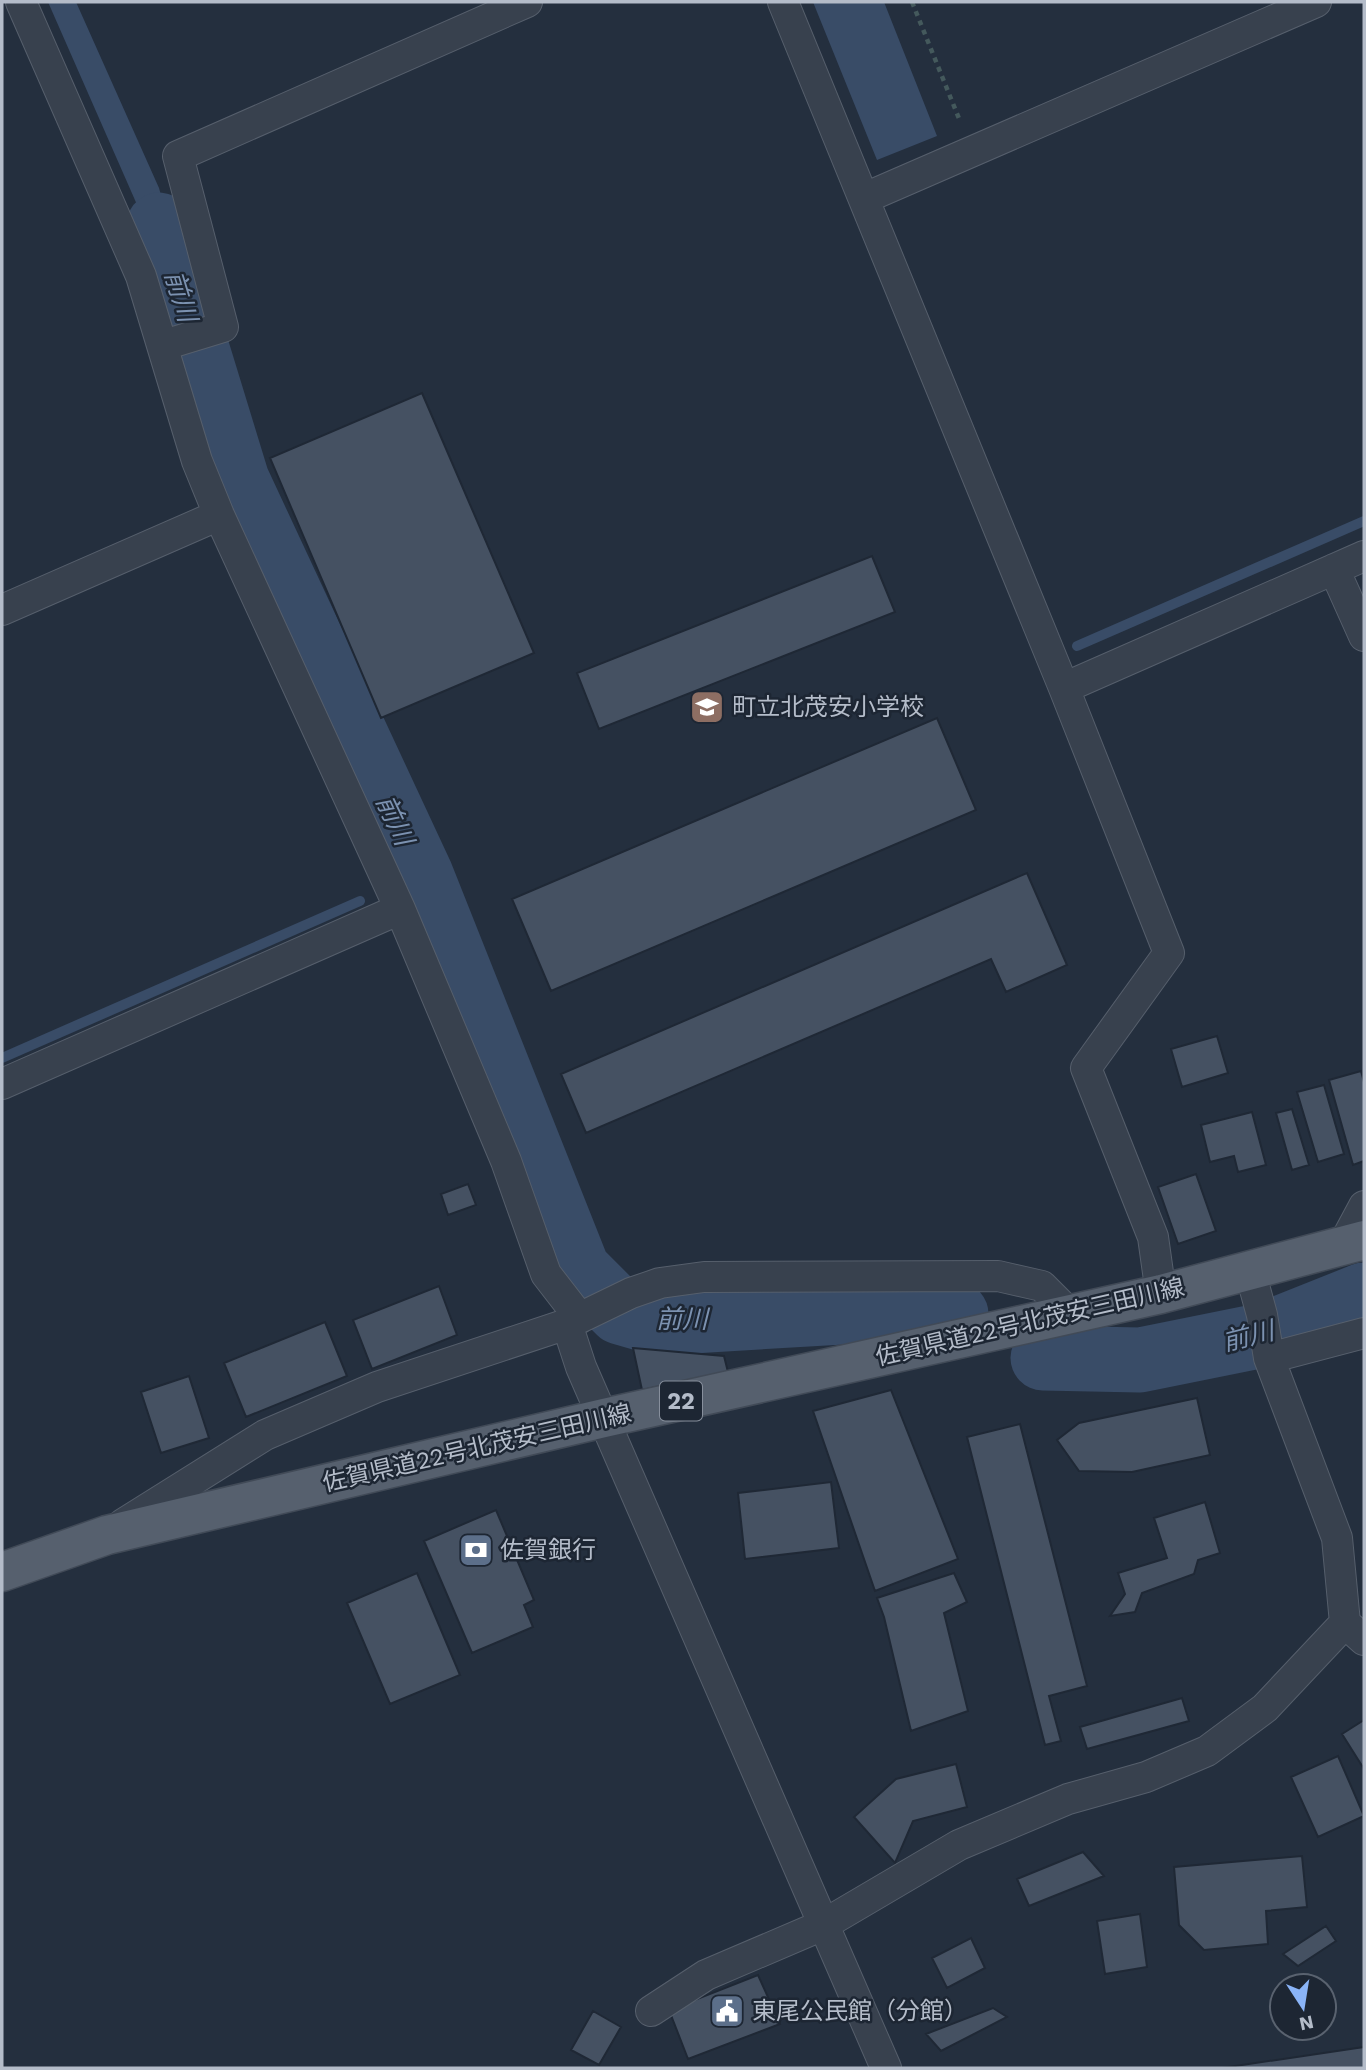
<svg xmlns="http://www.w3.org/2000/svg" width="1366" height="2070" viewBox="0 0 1366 2070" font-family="'Work Sans','Noto Sans JP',sans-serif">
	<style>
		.water { fill: #394c67 }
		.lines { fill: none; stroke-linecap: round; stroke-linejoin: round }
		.stream { stroke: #394c67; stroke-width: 10 }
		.river { stroke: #394c67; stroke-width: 65 }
		.building { fill: #455162; stroke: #1f2835; stroke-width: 2 }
		.minor-casing { stroke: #565f6c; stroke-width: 32 }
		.primary-casing { stroke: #414a57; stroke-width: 41 }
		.path { stroke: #44595c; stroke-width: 4.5; stroke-dasharray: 5 5; stroke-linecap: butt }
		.minor { stroke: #38414e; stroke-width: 30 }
		.primary { stroke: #56606e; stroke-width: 38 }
		.labels { text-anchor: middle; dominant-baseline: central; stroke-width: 5; stroke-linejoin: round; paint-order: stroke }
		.shield { fill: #1d2633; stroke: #878f9c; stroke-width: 2 }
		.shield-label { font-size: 23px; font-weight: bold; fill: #b4bcc9 }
		.poi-label { font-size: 24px; fill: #b4bcc9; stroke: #1d2633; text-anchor: start }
		.street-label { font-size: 24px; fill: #b4bcc9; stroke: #1d2633 }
		.water-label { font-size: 26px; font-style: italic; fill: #7c92b1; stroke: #1d2633 }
	</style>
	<rect width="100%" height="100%" fill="#242f3e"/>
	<!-- water -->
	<path class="water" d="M48,2H76L159,188L192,308L177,311L149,232Z
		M813,2H884L937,136L877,160Z"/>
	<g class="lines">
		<!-- stream -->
		<path class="stream" d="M1077,646L1364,521
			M2,1058L360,901"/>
		<!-- river -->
		<path class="river" d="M159,225L237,480L421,875L578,1270L620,1312L658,1323L876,1310L956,1314
			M1043,1358L1140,1360L1264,1335L1364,1295"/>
	</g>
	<!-- building -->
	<path class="building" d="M422,393L534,653L381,718L270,458Z
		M872,556L895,612L599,729L577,673Z
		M937,718L976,810L551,991L512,899Z
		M1027,873L1067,965L1006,992L991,959L586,1133L561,1074Z
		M1217,1036L1228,1073L1182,1087L1171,1049Z
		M1361,1071L1364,1082V1161L1353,1165L1329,1080Z
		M1324,1085L1344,1154L1318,1162L1297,1092Z
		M1292,1109L1309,1165L1292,1170L1276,1113Z
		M1252,1112L1266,1165L1238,1172L1234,1156L1210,1162L1201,1125Z
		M1196,1174L1216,1231L1178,1244L1158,1187Z
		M468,1184L476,1205L448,1215L441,1194Z
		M439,1286L457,1335L372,1369L353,1320Z
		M325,1322L347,1376L246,1417L224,1363Z
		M633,1348L724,1356L728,1372L642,1390Z
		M189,1376L209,1438L161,1453L141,1392Z
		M891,1390L958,1559L875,1591L813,1411Z
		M1197,1398L1210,1455L1132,1472L1079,1471L1057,1440L1079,1423Z
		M1020,1424L1087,1686L1049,1696L1061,1741L1045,1745L967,1437Z
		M831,1482L839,1548L745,1559L738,1493Z
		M1205,1502L1220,1553L1198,1560L1194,1574L1142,1593L1135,1612L1110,1616L1125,1594L1118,1573L1167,1558L1154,1518Z
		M496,1510L534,1600L524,1605L533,1627L472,1653L424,1541Z
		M417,1573L460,1675L390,1704L347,1603Z
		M954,1573L967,1602L944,1613L968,1711L911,1731L884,1617L877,1598Z
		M1182,1698L1189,1721L1087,1749L1080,1727Z
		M1364,1720V1769L1342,1734Z
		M1338,1756L1364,1816L1318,1837L1291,1777Z
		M956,1764L967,1807L913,1821L895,1863L854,1817L896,1779Z
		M1083,1852L1104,1876L1029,1906L1017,1879Z
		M1302,1856L1307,1907L1266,1911L1268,1944L1204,1950L1179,1925L1174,1867Z
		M1140,1914L1147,1967L1105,1974L1097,1921Z
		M1326,1926L1336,1941L1298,1966L1283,1954Z
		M971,1938L985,1968L947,1988L932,1958Z
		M758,1975L780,2024L688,2059L669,2010Z
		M993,2008L1007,2017L941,2051L926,2034Z
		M593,2011L621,2027L599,2065L571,2050Z
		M1364,2047V2068H1222Z"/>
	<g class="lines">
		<!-- minor casing -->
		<g class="minor-casing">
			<path id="minor" d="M21,2L141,276L197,461L219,515L400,909L506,1161L546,1274L580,1318
				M783,2L1064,688L1169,953L1086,1068L1153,1237L1161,1294
				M865,198L1316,2
				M164,345L223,327L178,156L527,2
				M1334,569L1364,636
				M2,610L219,515
				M1064,688L1364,556
				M2,1084L400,909
				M1342,1247L1364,1206
				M1250,1271L1262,1315L1269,1358L1337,1538L1345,1623L1364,1640
				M567,1324L581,1367L886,2068
				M1269,1358L1364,1333
				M123,1524L265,1435L377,1387L567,1324L631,1293L660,1283L704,1277L998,1276L1042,1286L1070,1314
				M651,2011L706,1975L823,1925L959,1845L1068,1799L1146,1777L1207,1751L1265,1708L1345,1623"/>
		</g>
		<!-- primary casing -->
		<g class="primary-casing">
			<path id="primary" d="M2,1572L107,1535L604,1418L1161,1294L1364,1240"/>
		</g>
		<!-- path -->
		<path class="path" d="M912,2L960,121"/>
		<!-- minor -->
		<use href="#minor" class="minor"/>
		<!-- primary -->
		<use href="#primary" class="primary"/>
	</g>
	<!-- icons -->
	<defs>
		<g id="school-square" transform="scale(1.75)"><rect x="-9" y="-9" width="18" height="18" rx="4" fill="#8d6e63" stroke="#1d2633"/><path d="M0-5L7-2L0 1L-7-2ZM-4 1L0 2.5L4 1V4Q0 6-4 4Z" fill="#fff"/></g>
		<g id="bank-square" transform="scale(1.75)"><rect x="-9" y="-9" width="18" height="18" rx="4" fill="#5c6f8a" stroke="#1d2633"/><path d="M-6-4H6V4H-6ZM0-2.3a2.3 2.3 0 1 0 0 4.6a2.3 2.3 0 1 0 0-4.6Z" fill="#fff"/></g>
		<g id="civic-square" transform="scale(1.75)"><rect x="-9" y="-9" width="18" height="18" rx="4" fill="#5c6f8a" stroke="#1d2633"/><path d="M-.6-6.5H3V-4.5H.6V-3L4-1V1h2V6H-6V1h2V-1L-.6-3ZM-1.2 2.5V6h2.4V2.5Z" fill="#fff"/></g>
	</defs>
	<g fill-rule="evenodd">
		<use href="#school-square" x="707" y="707"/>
		<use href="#bank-square" x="476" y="1550"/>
		<use href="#civic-square" x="727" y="2011"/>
	</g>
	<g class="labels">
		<!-- shield labels -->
		<rect class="shield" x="660" y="1381.5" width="42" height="39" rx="5"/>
		<g class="shield-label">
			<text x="681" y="1401">22</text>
		</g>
		<!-- poi labels -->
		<g class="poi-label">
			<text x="732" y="707">町立北茂安小学校</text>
			<text x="500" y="1550">佐賀銀行</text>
			<text x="752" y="2011">東尾公民館（分館）</text>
		</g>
		<!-- street labels -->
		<g class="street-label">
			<text transform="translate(1030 1322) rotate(-13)">佐賀県道22号北茂安三田川線</text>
			<text transform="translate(477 1448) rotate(-13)">佐賀県道22号北茂安三田川線</text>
		</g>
		<!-- water labels -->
		<g class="water-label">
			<text transform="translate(181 296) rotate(73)">前川</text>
			<text transform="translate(395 820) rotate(65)">前川</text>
			<text x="682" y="1319">前川</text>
			<text transform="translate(1248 1336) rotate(-14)">前川</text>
		</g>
	</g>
	<!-- border -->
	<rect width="1366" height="2070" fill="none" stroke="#b4bcc9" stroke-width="7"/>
	<!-- north arrow -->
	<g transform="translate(1303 2007) rotate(168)"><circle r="33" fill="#1d2633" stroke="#59626f" stroke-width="2"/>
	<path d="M0-5L12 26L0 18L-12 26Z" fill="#8ab4f8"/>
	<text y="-10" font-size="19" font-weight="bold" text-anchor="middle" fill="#b4bcc9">N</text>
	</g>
</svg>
